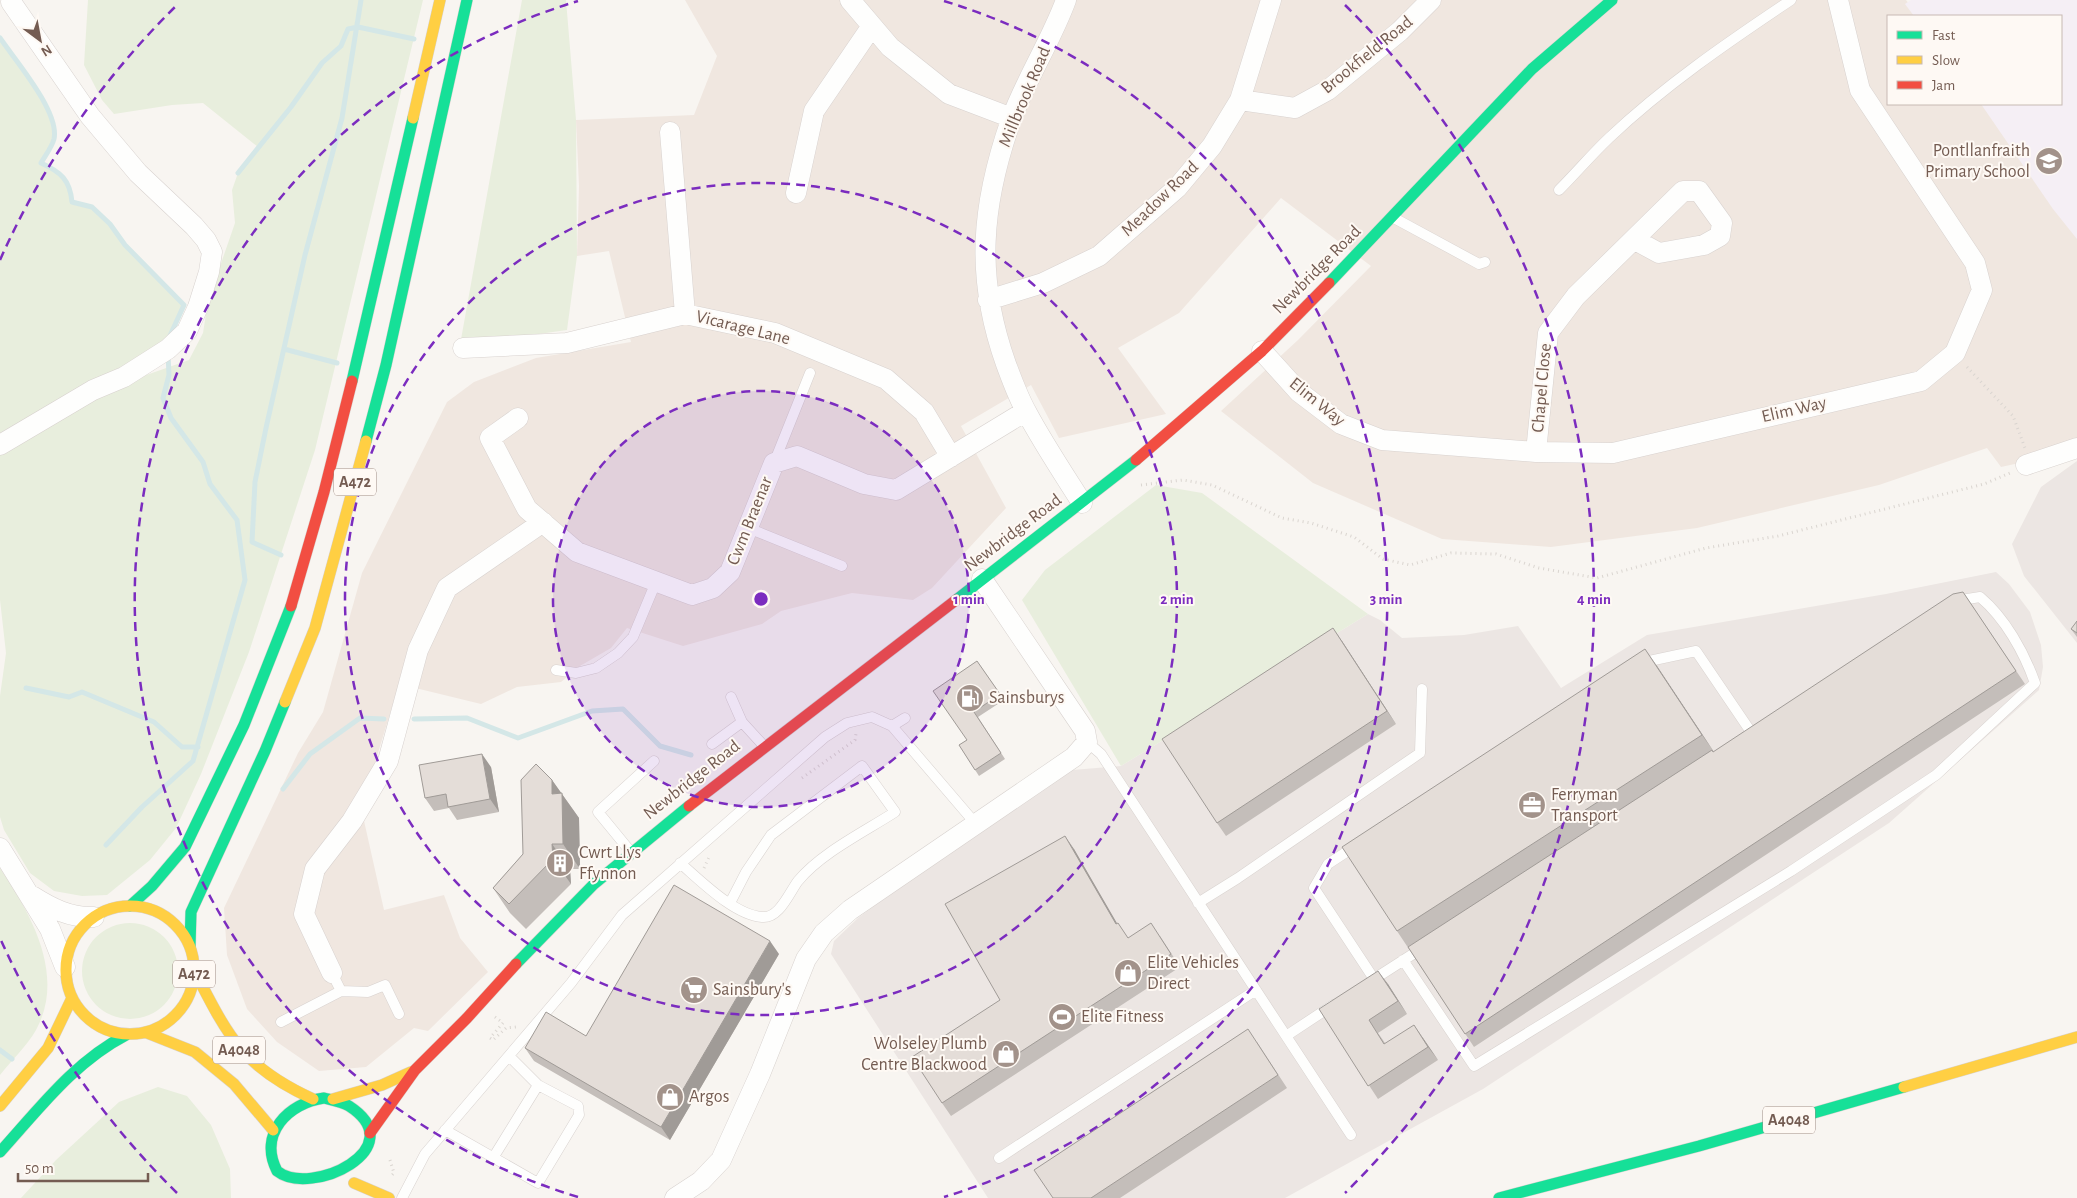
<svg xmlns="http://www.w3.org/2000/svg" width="2077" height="1198" viewBox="0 0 2077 1198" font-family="'Alegreya Sans',sans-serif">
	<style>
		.residential { fill: #f0e7e0 }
		.industrial { fill: #ece6e3 }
		.education { fill: #f5eff5 }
		.green { fill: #e8eedd }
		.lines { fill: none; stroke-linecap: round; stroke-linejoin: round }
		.stream { stroke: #d4e7e7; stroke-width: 5 }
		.lane-casing { stroke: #d8d2cf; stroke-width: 11 }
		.street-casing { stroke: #d8d2cf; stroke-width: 21 }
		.fast-casing { stroke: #d8d2ce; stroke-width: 12 }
		.slow-casing { stroke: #d8d2ce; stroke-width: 12 }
		.jam-casing { stroke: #d8d2ce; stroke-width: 12 }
		.path { stroke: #dad5d0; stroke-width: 3; stroke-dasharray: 1 4; stroke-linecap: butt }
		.lane { stroke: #fefefd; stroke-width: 10 }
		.street { stroke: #fefefd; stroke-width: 20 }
		.fast { stroke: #16e098; stroke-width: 11 }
		.slow { stroke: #ffcf43; stroke-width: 11 }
		.jam { stroke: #f24e42; stroke-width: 11 }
		.wall { fill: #c4beba }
		.shaded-wall { fill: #a09b97 }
		.building { fill: #e4ddd8; stroke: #a09b97 }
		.ring { fill: none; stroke: #7b2cbf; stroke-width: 2.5; stroke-dasharray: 9 6 }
		.labels { text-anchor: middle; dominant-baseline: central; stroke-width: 4; stroke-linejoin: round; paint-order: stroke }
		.shield { fill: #fef9f4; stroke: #9d8b83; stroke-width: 1 }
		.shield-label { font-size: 16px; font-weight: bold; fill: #745c52 }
		.street-label { font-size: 18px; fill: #745c52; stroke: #fef9f4 }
		.poi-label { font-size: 18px; fill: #745c52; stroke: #fef9f4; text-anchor: start }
		.centre { fill: #7b2cbf; stroke: #fef9f4; stroke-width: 2.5 }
		.ring-label { font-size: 15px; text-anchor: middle; font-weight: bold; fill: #7b2cbf; stroke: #fef9f4; stroke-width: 4; stroke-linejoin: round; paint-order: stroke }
	</style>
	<rect width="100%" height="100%" fill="#f8f5f1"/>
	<!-- residential -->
	<path class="residential" d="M685,0H1906L1918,16H1888V104H1984L2077,234V446L2046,457L2001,467L1987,448L1879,485L1697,528L1551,547L1442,539L1313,483L1221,411L1298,340L1371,266L1281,198L1179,313L1118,348L1166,414L1059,438L1031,385L961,426L1006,508L932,588L913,600L852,593L781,611L762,624L683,646L627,628L611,648L580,666L561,682L517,687L481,704L399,684L374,766L358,794L384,910L444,895L460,938L488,972L428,1031L414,1028L366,1067L319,1071L277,1042L247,1009L227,955L224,908L298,753L323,712L362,573L447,402L474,382L536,358L631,342L609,251L577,256L579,186L576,120L694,115L717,56Z"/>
	<!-- industrial -->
	<path class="industrial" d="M2077,461V643L2024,576L2012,544L2041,487Z
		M1996,572L2009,584L2030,612L2041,645L2043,667L2039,690L1889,823L1483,1089L1285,1198H988L831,954L834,941L858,918L907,881L1072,770L1121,766L1368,614L1380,620L1402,638L1464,635L1518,626L1561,688L1647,635L1886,594Z"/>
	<!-- education -->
	<path class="education" d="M1911,0H2077V239L2053,209L1981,104H2061V16H1914L1905,4Z"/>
	<!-- green -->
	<path class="green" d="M88,0H423L315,450L249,652L201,774L176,828L150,860L107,895L82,896L54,891L30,873L4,830L0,817V696L6,653L0,600V452L51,420L135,379L189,360L203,333L208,301L235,223L232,190L238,173L258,147L203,103L172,105L114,114L102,100L84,65Z
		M522,0H566L576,120L577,256L567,330L460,345Z
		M0,38C15,60 60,112 54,139C52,147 45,156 42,163C61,172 70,180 72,202L92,207L110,224L125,245L184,305L168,337L128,365L89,383L0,433Z
		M1156,485L1202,493L1368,614L1121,766L1022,600L1045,570Z
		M0,868C31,914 66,975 36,1030C27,1046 11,1061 0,1075Z
		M82 971a48 48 0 1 1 96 0a48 48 0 1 1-96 0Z
		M158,1087L187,1096L211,1125L230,1169L231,1198H21L56,1160L119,1102Z"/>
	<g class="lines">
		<!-- stream -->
		<path class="stream" d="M0,38C15,60 60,112 54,139C52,147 45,156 41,163C61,172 70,180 72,202L92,207L110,224L125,245L184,305L168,340
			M238,173L291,107L322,63L341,46L348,29L358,27L414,39
			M284,349L337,363
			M281,555L252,542L255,482L266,428L305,255L342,118L361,0
			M26,688L69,697L82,692L154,722L182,747H198
			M414,719L467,718L518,738L592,711L623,709L660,746L691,755
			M283,789L310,754L360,718L384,719
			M106,845L142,807L193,761L245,580L237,520L210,484L203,462L171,418L163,398L169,375L168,354
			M0,1050L12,1059"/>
		<!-- lane casing -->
		<g class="lane-casing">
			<path id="lane" d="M1559,190C1576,173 1592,154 1609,138C1664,86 1728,42 1791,0
				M1394,218L1479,264L1485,262
				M774,463L810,373
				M748,528L842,566
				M1640,663L1696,651L1753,735
				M556,670L576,673L596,668L618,653L633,637L656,582
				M731,697L742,722L763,745
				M892,726L905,718
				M1087,742L1101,754L1351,1135
				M712,744L742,722
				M1357,845L1328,864L1314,888L1374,979
				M630,851L598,812L654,761
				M680,863C700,880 734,915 762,917C779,919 789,893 798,881C821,853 864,832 895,812L862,766L771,835L746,872L730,903
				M1198,903L1238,878L1420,753L1422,689
				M1403,960L1474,1066L1791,871L1936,775L2035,683C2024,652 2005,618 1980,597L1955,601
				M1371,981L1424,947
				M341,991L368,992L385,985L399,1014
				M281,1022L341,991L332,973
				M1286,1036L1333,1005
				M445,1130L538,1183L579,1115L578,1106L538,1085L509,1056
				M493,1158L538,1085
				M999,1158L1256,990
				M402,1198L425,1154L571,983L622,915L825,737L847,723L872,717L892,726L975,823"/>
		</g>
		<!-- street casing -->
		<g class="street-casing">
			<path id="street" d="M850,0L890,47L949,94L1012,118
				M1066,0C1051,41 1026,79 1011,120C981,206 975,277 1006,364C1012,380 1018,397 1027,413C1043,443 1063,473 1082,503
				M1240,100L1295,108L1328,90L1400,31L1431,0
				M670,132L685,314
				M796,193L814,111L872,26
				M988,300L1043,283L1099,256L1177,188L1212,146L1240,100L1271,0
				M463,348L567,343L685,314L775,333L886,379L924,412L951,457
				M1262,351L1299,392L1341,424L1382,440L1536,452L1613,453L1921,381L1955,353L1982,290L1975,263L1860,90L1838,0
				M518,418L490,438L527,509L577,552L692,595L713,588L730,572L774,463L797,456L864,484L896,490L1026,411
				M0,445L93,390L124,377L168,349L187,331L198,307L209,272L212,252L206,240L194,226L138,173L90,116L11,2
				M1536,452L1548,333L1576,296L1683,191H1699L1722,223L1720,236L1704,245L1659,253L1635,240
				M2026,465L2077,448
				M0,848L50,929L65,967
				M32,896C51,908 70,918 94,917
				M332,973L304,914L315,869L352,821L388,761L418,650L447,588L543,522
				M675,1198L701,1181L721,1160L760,1074L806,959L824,933L850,910L1074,757L1087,742L1085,731L982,579"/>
		</g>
		<!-- fast casing -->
		<g class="fast-casing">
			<path id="fast" d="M1329,283L1532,69L1612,0
				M352,381L413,118
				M366,441L386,365L467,0
				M956,600L1136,460
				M130,906L152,886L185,847L244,725L291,606
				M190,946L191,912L265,751L285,702
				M516,964L594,884L689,806
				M324,1098C332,1100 343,1102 349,1106C414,1148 311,1198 277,1171C258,1134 288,1103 324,1098Z
				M0,1152C39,1109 74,1062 126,1035
				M1499,1198L1699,1146L1904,1087"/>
		</g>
		<!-- slow casing -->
		<g class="slow-casing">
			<path id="slow" d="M413,118L440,0
				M285,702L315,628L366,441
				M66 970a64 64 0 1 1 128 0a64 64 0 1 1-128 0Z
				M195,972C229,1038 243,1067 313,1099
				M147,1033L195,1052L234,1084L273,1130
				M1904,1087L2077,1037
				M333,1099L382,1085L411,1072
				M0,1106L48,1048L72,998
				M354,1183L389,1198"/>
		</g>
		<!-- jam casing -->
		<g class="jam-casing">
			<path id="jam" d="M1136,460L1262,351L1329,283
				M291,606L324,492L352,381
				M689,806L956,600
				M370,1133L415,1070L467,1018L516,964"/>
		</g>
		<!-- path -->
		<path class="path" d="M1967,367L2013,416L2025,448
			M1141,485L1183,480L1212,485L1282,518L1311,523L1354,537L1383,559L1410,565L1451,553L1496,554L1539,568L1597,578L1706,548L1778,536L1984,484L2010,473
			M802,778L855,740L856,734
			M704,868L710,855
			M495,1017L503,1023L490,1038L493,1040L506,1028L516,1027
			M390,1160L394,1173L392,1175"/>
		<!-- lane -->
		<use href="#lane" class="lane"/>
		<!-- street -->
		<use href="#street" class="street"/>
		<!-- fast -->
		<use href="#fast" class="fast"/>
		<!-- slow -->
		<use href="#slow" class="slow"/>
		<!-- jam -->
		<use href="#jam" class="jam"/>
	</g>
	<!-- wall -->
	<path class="wall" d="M1963,592L2025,684L1474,1047L1397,931L1657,666L1714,752Z
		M2077,621V637L2071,629Z
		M1342,641L1396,724L1226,836L1217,823Z
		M977,661L1004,700L978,717L1005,759L979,776L959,745L967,740Z
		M491,767L499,812L457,820L449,808L434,811L425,798Z
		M552,780L579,818L580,869H570L571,884L526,929L510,913L493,888L523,854Z
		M1074,849L1117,924L1128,938L1160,936L1180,967L951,1116L942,1103L1000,1000Z
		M779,954L670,1140L534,1061L525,1048L586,1036Z
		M1388,984L1407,1014L1378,1033L1385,1043L1423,1038L1438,1060L1378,1099L1319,1009Z
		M1257,1042L1287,1088L1120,1198H1053Z"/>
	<!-- shaded-wall -->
	<path class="shaded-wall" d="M1333,628L1342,641L1396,724L1387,711Z
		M1645,649L1657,666L1714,752L1702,735Z
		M482,754L491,767L499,812L490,799Z
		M552,780L579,818L580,869L563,844L552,794Z
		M1065,836L1074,849L1125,937L1116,924Z
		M552,844L570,869L571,884L553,859Z
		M770,941L779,954L670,1140L661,1127Z
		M1378,971L1388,984L1407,1014L1398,1001Z
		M1414,1025L1423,1038L1438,1060L1428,1047Z"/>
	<!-- building -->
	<path class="building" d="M1963,592L2016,671L1465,1034L1408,947L1712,750L1713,752L1953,594Z
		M2077,621V633L2071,629Z
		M1333,628L1387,711L1217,823L1162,739Z
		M1645,649L1702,735L1397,931L1342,847Z
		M977,661L1000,694L974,712L1001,753L975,770L959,745L967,740L933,691Z
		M482,754L490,799L448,807L446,794L425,798L419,765Z
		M536,764L552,780V794L562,793L563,844H552L553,859L509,904L493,888L523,854L521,780Z
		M1065,836L1116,924L1118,923L1128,938L1151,923L1171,954L942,1103L912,1057L1000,1000L945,904Z
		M674,885L770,941L661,1127L525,1048L546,1012L586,1036Z
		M1378,971L1398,1001L1369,1020L1384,1044L1414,1025L1428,1047L1368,1086L1319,1009Z
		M1248,1029L1278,1075L1091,1198H1053L1034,1170Z"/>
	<!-- distance rings -->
	<circle cx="761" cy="599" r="208" fill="#7b2cbf" fill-opacity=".12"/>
	<g class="ring">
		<circle cx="761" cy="599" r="208"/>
		<circle cx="761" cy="599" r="416"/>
		<path d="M578 1197A625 625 0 0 1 578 1M944 1A625 625 0 0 1 944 1197"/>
		<path d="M177 1193A833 833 0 0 1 0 938M0 260A833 833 0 0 1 177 5M1345 5A833 833 0 0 1 1345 1193"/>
	</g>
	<!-- icons -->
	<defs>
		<g id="school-disc" transform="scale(1.4375)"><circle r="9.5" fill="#a2928a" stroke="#fef9f4"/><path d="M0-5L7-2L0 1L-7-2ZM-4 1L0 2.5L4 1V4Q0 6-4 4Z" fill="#fff"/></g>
		<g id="fuel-disc" transform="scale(1.4375)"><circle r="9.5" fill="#a2928a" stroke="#fef9f4"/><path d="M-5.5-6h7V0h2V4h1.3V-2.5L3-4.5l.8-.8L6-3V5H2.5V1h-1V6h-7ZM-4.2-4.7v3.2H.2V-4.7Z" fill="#fff"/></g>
		<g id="office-disc" transform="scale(1.4375)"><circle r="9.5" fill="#a2928a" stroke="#fef9f4"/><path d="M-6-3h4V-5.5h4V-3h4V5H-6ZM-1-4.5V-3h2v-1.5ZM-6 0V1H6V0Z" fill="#fff"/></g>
		<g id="building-disc" transform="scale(1.4375)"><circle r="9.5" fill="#a2928a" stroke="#fef9f4"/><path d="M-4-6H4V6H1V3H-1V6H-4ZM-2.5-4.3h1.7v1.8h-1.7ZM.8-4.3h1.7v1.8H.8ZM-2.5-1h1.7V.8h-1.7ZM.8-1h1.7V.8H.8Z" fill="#fff"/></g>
		<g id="shop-disc" transform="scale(1.4375)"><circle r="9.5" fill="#a2928a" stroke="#fef9f4"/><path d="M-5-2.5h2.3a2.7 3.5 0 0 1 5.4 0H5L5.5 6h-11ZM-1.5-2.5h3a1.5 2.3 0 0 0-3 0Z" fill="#fff"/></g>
		<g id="supermarket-disc" transform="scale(1.4375)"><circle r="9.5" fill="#a2928a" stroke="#fef9f4"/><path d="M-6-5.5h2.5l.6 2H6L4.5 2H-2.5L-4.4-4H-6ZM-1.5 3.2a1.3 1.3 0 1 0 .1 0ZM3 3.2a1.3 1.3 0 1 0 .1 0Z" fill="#fff"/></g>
		<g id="stadium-disc" transform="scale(1.4375)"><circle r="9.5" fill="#a2928a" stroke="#fef9f4"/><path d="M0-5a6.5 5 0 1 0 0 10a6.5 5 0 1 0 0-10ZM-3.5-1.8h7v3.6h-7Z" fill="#fff"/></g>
	</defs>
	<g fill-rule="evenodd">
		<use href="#school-disc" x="2049" y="161"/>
		<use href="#fuel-disc" x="970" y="698"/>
		<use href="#office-disc" x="1532" y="805"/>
		<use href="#building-disc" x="560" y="863"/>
		<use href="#shop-disc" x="1128" y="973"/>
		<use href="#supermarket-disc" x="694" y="990"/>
		<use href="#stadium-disc" x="1062" y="1017"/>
		<use href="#shop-disc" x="1006" y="1054"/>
		<use href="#shop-disc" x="670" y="1097"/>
	</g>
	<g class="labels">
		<!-- shield labels -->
		<g class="shield">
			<rect x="334" y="468.5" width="42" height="27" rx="4"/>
			<rect x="173" y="960.5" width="42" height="27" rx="4"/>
			<rect x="213" y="1036.5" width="52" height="27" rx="4"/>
			<rect x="1763" y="1106.5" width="52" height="27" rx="4"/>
		</g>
		<g class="shield-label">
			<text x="355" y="482">A472</text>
			<text x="194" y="974">A472</text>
			<text x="239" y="1050">A4048</text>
			<text x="1789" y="1120">A4048</text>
		</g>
		<!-- street labels -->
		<g class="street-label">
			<text transform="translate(1367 55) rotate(-39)">Brookfield Road</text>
			<text transform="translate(1025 97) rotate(-67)">Millbrook Road</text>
			<text transform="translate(1160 199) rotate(-44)">Meadow Road</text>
			<text transform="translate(1317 270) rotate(-45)">Newbridge Road</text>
			<text transform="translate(743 328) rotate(14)">Vicarage Lane</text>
			<text transform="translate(1542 388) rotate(-85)">Chapel Close</text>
			<text transform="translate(1317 402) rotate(39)">Elim Way</text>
			<text transform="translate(1794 410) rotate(-13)">Elim Way</text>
			<text transform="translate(750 521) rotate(-68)">Cwm Braenar</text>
			<text transform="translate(1013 533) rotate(-37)">Newbridge Road</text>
			<text transform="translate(692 780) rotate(-38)">Newbridge Road</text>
		</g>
		<!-- poi labels -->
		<g class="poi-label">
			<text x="2030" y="151" text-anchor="end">Pontllanfraith<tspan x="2030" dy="21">Primary School</tspan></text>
			<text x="989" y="698">Sainsburys</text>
			<text x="1551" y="795">Ferryman<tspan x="1551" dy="21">Transport</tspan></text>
			<text x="579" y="853">Cwrt Llys<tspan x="579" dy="21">Ffynnon</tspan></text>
			<text x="1147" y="963">Elite Vehicles<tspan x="1147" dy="21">Direct</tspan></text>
			<text x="713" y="990">Sainsbury's</text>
			<text x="1081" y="1017">Elite Fitness</text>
			<text x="987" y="1044" text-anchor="end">Wolseley Plumb<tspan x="987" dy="21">Centre Blackwood</tspan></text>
			<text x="689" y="1097">Argos</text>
		</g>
	</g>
	<circle cx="761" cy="599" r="8" class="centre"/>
	<g class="ring-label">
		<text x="969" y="604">1 min</text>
		<text x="1177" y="604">2 min</text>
		<text x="1386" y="604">3 min</text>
		<text x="1594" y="604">4 min</text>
	</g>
	<!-- legend -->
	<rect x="1887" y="15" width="175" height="90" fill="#fef9f4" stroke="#c7bab3"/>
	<rect x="1897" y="31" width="25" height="8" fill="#16e098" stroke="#c7bab3"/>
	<text x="1932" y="40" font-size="15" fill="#745c52">Fast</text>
	<rect x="1897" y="56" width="25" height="8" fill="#ffcf43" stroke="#c7bab3"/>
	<text x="1932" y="65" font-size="15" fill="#745c52">Slow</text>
	<rect x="1897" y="81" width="25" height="8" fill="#f24e42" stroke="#c7bab3"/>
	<text x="1932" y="90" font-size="15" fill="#745c52">Jam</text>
	<!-- north arrow -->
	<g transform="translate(40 40) rotate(148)" stroke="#fef9f4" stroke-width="4" paint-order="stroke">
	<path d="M0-4L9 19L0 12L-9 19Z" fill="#745c52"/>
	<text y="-8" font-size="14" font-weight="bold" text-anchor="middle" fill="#745c52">N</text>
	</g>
	<!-- scale -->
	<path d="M18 1173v8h130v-8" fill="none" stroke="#745c52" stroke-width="2.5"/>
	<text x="25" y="1173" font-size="15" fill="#745c52" stroke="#fef9f4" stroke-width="4" paint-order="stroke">50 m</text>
</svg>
